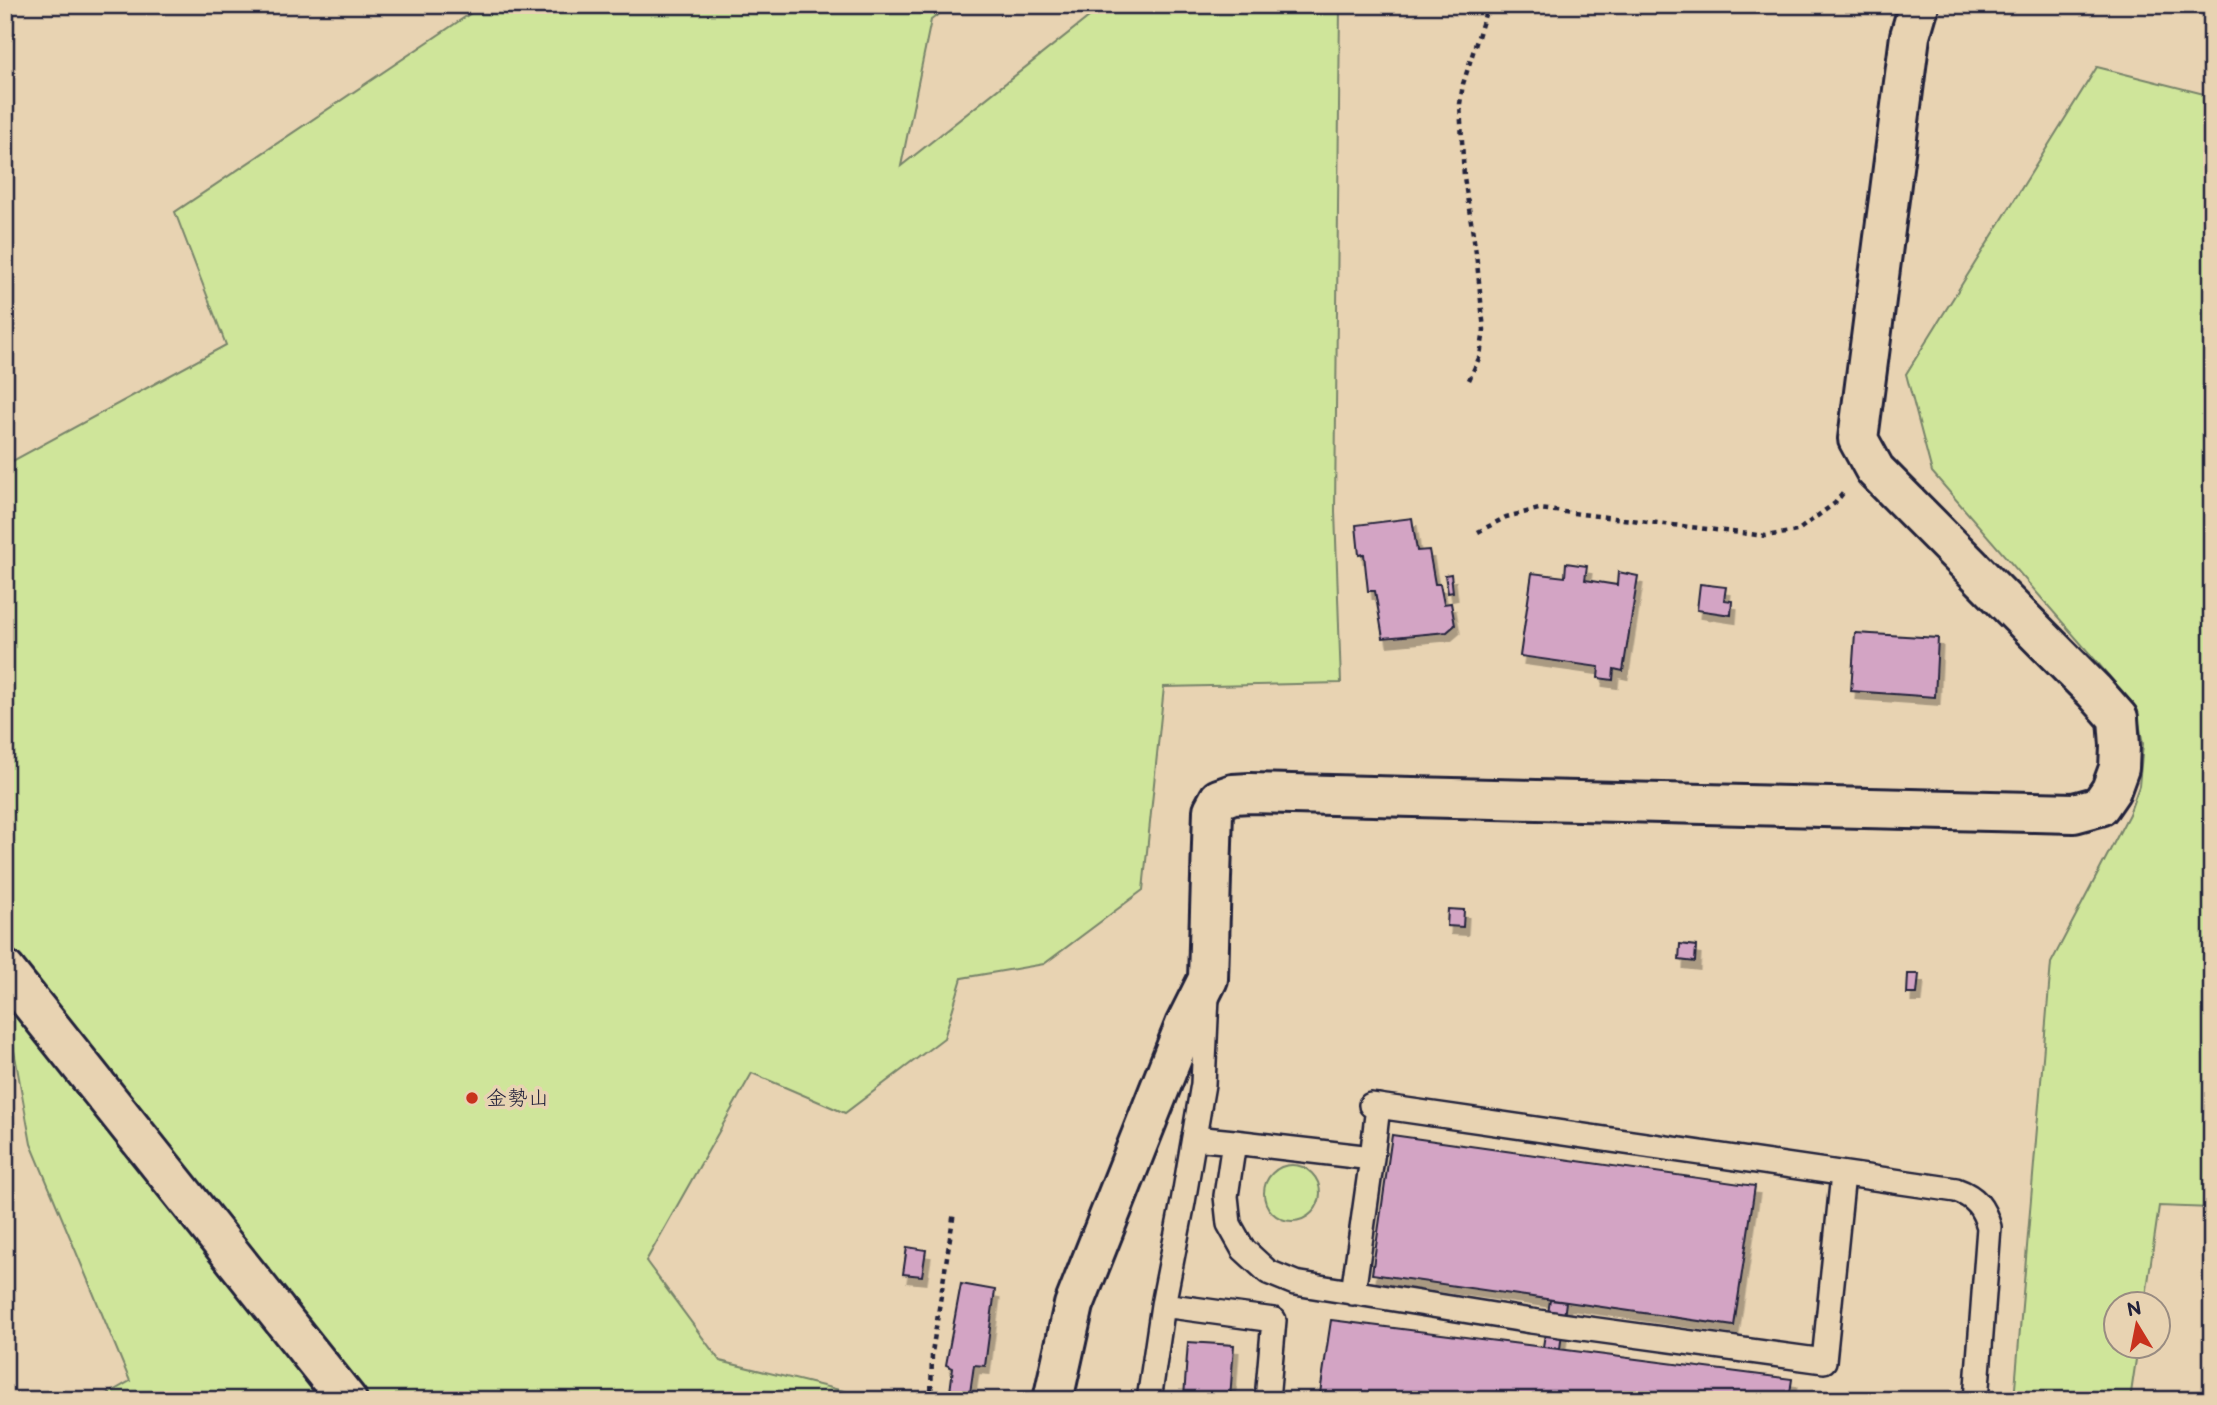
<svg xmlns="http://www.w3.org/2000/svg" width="2217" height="1405" viewBox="0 0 2217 1405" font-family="'Balsamiq Sans','Klee One',sans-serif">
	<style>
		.green { fill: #cfe59a; stroke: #78846a; stroke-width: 2 }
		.building { fill: #d3a4c4; stroke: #22223b; stroke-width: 2; filter: url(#shadow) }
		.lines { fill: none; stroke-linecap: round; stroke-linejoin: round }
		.lane-casing { stroke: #22223b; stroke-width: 28 }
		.street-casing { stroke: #22223b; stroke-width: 44 }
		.secondary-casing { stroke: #22223b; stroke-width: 44 }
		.path { stroke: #22223b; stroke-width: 4.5; stroke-dasharray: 5 5; stroke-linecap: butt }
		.lane { stroke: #e8d3b2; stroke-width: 23 }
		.street { stroke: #e8d3b2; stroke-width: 38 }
		.secondary { stroke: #e8d3b2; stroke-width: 38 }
		.poi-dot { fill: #c8321e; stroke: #e8d3b2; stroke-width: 2.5 }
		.labels { text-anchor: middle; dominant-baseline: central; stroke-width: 7; stroke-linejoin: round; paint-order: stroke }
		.poi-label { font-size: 21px; fill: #22223b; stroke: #e8d3b2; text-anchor: start }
	</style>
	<defs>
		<filter id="shadow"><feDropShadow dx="4.5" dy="8" stdDeviation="0" flood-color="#0004"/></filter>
	</defs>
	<rect width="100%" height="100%" fill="#e8d3b2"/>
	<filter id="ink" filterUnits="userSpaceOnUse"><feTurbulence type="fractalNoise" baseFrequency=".0143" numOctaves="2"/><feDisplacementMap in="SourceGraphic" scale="14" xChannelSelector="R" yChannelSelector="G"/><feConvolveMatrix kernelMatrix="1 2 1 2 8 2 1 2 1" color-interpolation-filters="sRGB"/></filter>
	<g filter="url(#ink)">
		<!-- green -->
		<path class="green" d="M483,5H951L931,20L901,166L1104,5H1340L1335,511L1341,683L1164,687L1143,890L1044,964L962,978L944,1038L845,1113L752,1073L646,1261L720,1361L881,1400H97L130,1381L31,1144L5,1001V465L226,345L175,212Z
			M2097,67L2212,96V1208L2159,1206L2145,1303L2116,1304V1346H2138L2130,1400H2014L2051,963L2129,814L2139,786L2143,744L2136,707L1932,472L1906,374Z
			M1264 1193a28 28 0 1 1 56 0a28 28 0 1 1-56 0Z"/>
		<!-- building -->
		<path class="building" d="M1412,518L1417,551L1429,550L1435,584H1440L1444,604L1451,603L1455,625L1447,632L1383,638L1375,591H1368L1364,554L1359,555L1356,525Z
			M1566,563L1587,566L1585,580L1617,585L1618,572L1638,576L1623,671L1614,669L1613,680L1598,678L1599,667L1520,656L1532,573L1565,577Z
			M1451,574L1453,592L1448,593L1445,575Z
			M1700,584L1726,587L1724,600L1732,601L1731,615L1697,610Z
			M1855,633L1938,638L1935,697L1851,691Z
			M1448,909L1464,910L1463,927L1447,926Z
			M1680,944L1696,946L1695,962L1679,960Z
			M1908,974H1919L1917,994H1907Z
			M1392,1135L1755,1186L1734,1326L1372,1274Z
			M907,1247L926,1250L922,1276L903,1274Z
			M961,1284L995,1290L985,1366L974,1365L969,1400H949L953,1368L946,1365Z
			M1550,1300L1566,1302L1560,1349L1543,1347Z
			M1331,1320L1543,1347L1792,1379L1789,1400H1319Z
			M1188,1342L1234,1345L1230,1399L1184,1397Z"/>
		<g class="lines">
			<!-- lane casing -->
			<g class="lane-casing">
				<path id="lane" d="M1371,1105L1956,1190C1976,1197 1983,1207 1989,1227L1976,1400
					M1194,1138L1234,1142L1226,1196L1229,1224L1243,1249L1268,1272L1295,1283L1531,1321L1824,1361L1843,1174
					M1234,1142L1372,1158L1353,1293
					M1372,1158L1378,1106
					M1163,1305L1274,1320L1267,1400
					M1149,1400L1163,1305L1183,1202L1203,1084L1207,996"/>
			</g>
			<!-- street casing -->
			<g class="street-casing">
				<path id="street" d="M1053,1400L1074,1305L1185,1025L1208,979L1213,810L1219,799L1233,794L1250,793L2074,813L2100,806L2111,790L2119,768L2120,746L2118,718L2094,691L1875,470L1858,439L1910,36L1919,5"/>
			</g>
			<!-- secondary casing -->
			<g class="secondary-casing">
				<path id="secondary" d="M5,970L347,1400"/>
			</g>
			<!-- path -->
			<path class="path" d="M1469,380L1480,356L1484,330L1476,253L1464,177L1460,104L1463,84L1488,5
				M1478,532L1506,517L1539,509L1766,536L1797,531L1835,503L1844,492
				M931,1400L932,1353L954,1212"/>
			<!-- lane -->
			<use href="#lane" class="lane"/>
			<!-- street -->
			<use href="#street" class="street"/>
			<!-- secondary -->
			<use href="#secondary" class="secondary"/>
		</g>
	</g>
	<!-- markers -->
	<circle class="poi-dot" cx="472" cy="1098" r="7"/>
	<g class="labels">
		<!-- poi labels -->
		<g class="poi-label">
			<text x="486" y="1098">金勢山</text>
		</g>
	</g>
	<!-- margin -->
	<rect width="2217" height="1405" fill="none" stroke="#e8d3b2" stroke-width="28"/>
	<rect x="14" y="14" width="2189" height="1377" fill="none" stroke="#22223b" stroke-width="2.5" filter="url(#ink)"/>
	<!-- north arrow -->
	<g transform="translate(2137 1325) rotate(350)"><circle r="33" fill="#e8d3b2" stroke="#998c82" stroke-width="2"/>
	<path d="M0-5L12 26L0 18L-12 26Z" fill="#c8321e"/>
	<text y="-10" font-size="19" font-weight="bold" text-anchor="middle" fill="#22223b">N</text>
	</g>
</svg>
